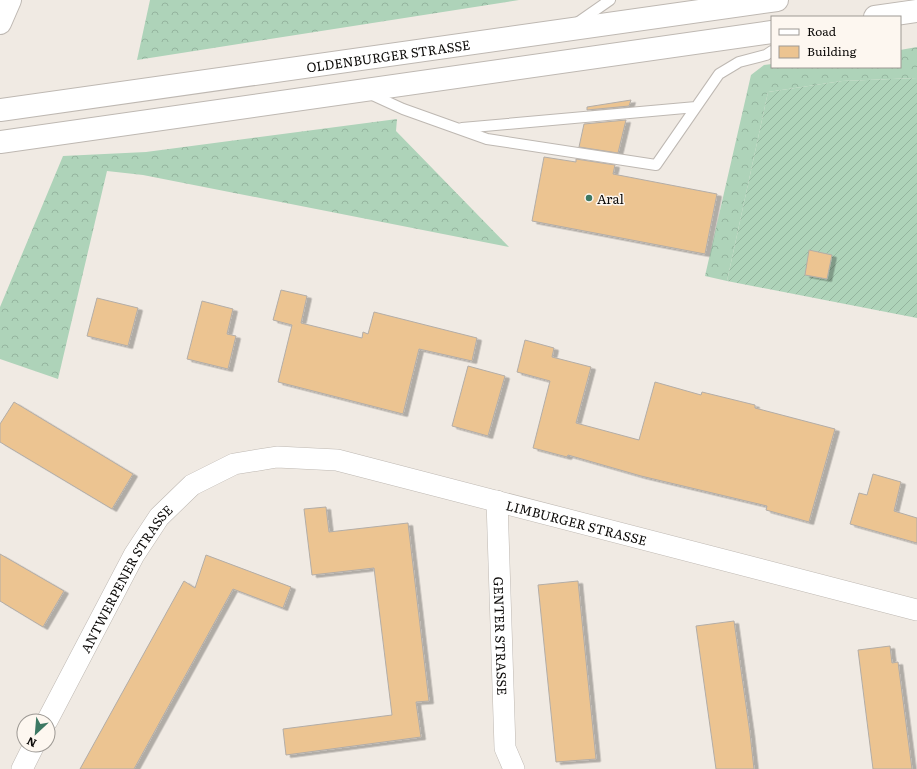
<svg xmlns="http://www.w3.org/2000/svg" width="917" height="769" viewBox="0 0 917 769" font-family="Literata,serif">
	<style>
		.forest { fill: url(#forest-crowns) }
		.garden { fill: url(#garden-furrows) }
		.building { fill: #ecc491; stroke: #b3ada7; filter: url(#shadow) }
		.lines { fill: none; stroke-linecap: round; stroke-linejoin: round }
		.lane-casing { stroke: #beb8b2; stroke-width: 12 }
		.street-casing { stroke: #beb8b2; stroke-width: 22 }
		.secondary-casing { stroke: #beb8b2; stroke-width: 24 }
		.highway-casing { stroke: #beb8b2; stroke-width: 24 }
		.lane { stroke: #fff; stroke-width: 10 }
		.street { stroke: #fff; stroke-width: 21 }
		.secondary { stroke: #fff; stroke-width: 22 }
		.highway { stroke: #fff; stroke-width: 22 }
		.poi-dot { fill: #3c7863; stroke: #fdf7f0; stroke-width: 1.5 }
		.labels { text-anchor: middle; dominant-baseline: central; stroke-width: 3; stroke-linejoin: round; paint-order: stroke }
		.street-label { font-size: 13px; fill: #0d0b09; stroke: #fdf7f0 }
		.poi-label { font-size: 13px; fill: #0d0b09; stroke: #fdf7f0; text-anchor: start }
	</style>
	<defs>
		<pattern id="forest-crowns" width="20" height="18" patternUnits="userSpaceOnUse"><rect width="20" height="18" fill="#aed3b9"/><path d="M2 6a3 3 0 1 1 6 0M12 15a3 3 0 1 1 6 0" fill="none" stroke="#94b49e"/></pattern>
		<pattern id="garden-furrows" width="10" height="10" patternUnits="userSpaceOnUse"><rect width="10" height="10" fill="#aed3b9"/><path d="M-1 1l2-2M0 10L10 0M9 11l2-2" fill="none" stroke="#94b49e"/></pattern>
		<filter id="shadow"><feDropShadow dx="4.5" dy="2.5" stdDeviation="0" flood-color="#0004"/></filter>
	</defs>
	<rect width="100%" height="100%" fill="#f0eae3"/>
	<!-- forest -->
	<path class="forest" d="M150,0H519L137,60Z
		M917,47V78L842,81L768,92L727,281L705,276L751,75L764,65L772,64V67H900V50Z
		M397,119L396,131L509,247L143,175L107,171L58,379L0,359V307L63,156L146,152Z"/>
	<!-- garden -->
	<path class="garden" d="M917,78V318L727,281L768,92L842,81Z"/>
	<!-- building -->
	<path class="building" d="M631,100L629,106L587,110V107Z
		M626,120L618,153L579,147L584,124Z
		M544,157L576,162V159L615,165L613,174L717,194L705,254L532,221Z
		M809,250L832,255L827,279L805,275Z
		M281,290L307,296L301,323L362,338L363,332L368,334L374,312L477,338L472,361L419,349L403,414L278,382L292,325L273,320Z
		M97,298L138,308L128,346L87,336Z
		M202,301L233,309L227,334L236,336L228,369L187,359Z
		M525,340L554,348L552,357L591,367L576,423L639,440L655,382L701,395L702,392L755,405V408L835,429L809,522L766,510L767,506L641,476L568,455L567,457L533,448L550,381L517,372Z
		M468,366L505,376L488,436L452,426Z
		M14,402L133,474L112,509L0,442V424Z
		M873,474L901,482L894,511L917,518V543L850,524L859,493L867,495Z
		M326,507L329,532L408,523L429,701L416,702L421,737L286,755L283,729L392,715L374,568L312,575L304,509Z
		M0,554L64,591L43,627L0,601Z
		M206,555L291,587L283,608L233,589L134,769H80L184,581L195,588Z
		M578,581L596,759L556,762L538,585Z
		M734,621L750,733L754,769H716L696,626Z
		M890,646L892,663L898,662L912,769H873L858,650Z"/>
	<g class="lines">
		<!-- lane casing -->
		<g class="lane-casing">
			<path id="lane" d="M577,23L610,0
				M368,93L403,109L487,139L656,165L719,74L739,62L766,55L772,51
				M462,128L696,107"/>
		</g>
		<!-- street casing -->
		<g class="street-casing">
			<g id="street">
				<path id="s1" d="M497,501L505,748L514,769"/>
				<path id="s2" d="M47,721L134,555L159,517L192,485L234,464L277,457L337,460L917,610"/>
				<path d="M22,769L34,745"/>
			</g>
		</g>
		<!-- secondary casing -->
		<g class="secondary-casing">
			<path id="secondary" d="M0,23L10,0"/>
		</g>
		<!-- highway casing -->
		<g class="highway-casing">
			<g id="highway">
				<path d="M875,17L917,11"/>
				<path id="s3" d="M0,110L777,0"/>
				<path d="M0,142L772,32"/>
			</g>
		</g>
		<!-- lane -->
		<use href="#lane" class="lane"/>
		<!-- street -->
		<use href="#street" class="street"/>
		<!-- secondary -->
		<use href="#secondary" class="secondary"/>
		<!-- highway -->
		<use href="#highway" class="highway"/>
	</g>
	<!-- markers -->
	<circle class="poi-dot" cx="589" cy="198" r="4"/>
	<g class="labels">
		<!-- street labels -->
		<g class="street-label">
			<text stroke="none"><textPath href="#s3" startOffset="392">OLDENBURGER STRASSE</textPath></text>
			<text stroke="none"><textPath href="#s2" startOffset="677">LIMBURGER STRASSE</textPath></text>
			<text stroke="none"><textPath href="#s2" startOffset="163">ANTWERPENER STRASSE</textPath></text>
			<text stroke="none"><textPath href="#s1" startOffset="135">GENTER STRASSE</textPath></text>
		</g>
		<!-- poi labels -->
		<g class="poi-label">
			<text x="597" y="198">Aral</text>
		</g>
	</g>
	<!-- legend -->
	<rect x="771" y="16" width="130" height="52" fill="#fdf7f0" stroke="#9d9994"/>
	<rect x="779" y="29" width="20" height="6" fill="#ffffff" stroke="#9d9994"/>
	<text x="807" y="36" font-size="12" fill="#0d0b09">Road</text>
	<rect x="779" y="46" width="20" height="12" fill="#ecc491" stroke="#9d9994"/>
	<text x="807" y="56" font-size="12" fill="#0d0b09">Building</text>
	<!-- north arrow -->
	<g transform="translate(36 733) rotate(206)"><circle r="19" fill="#fdf7f0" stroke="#9d9994"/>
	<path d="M0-3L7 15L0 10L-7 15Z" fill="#3c7863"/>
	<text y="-6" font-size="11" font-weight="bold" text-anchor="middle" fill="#0d0b09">N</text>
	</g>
</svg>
